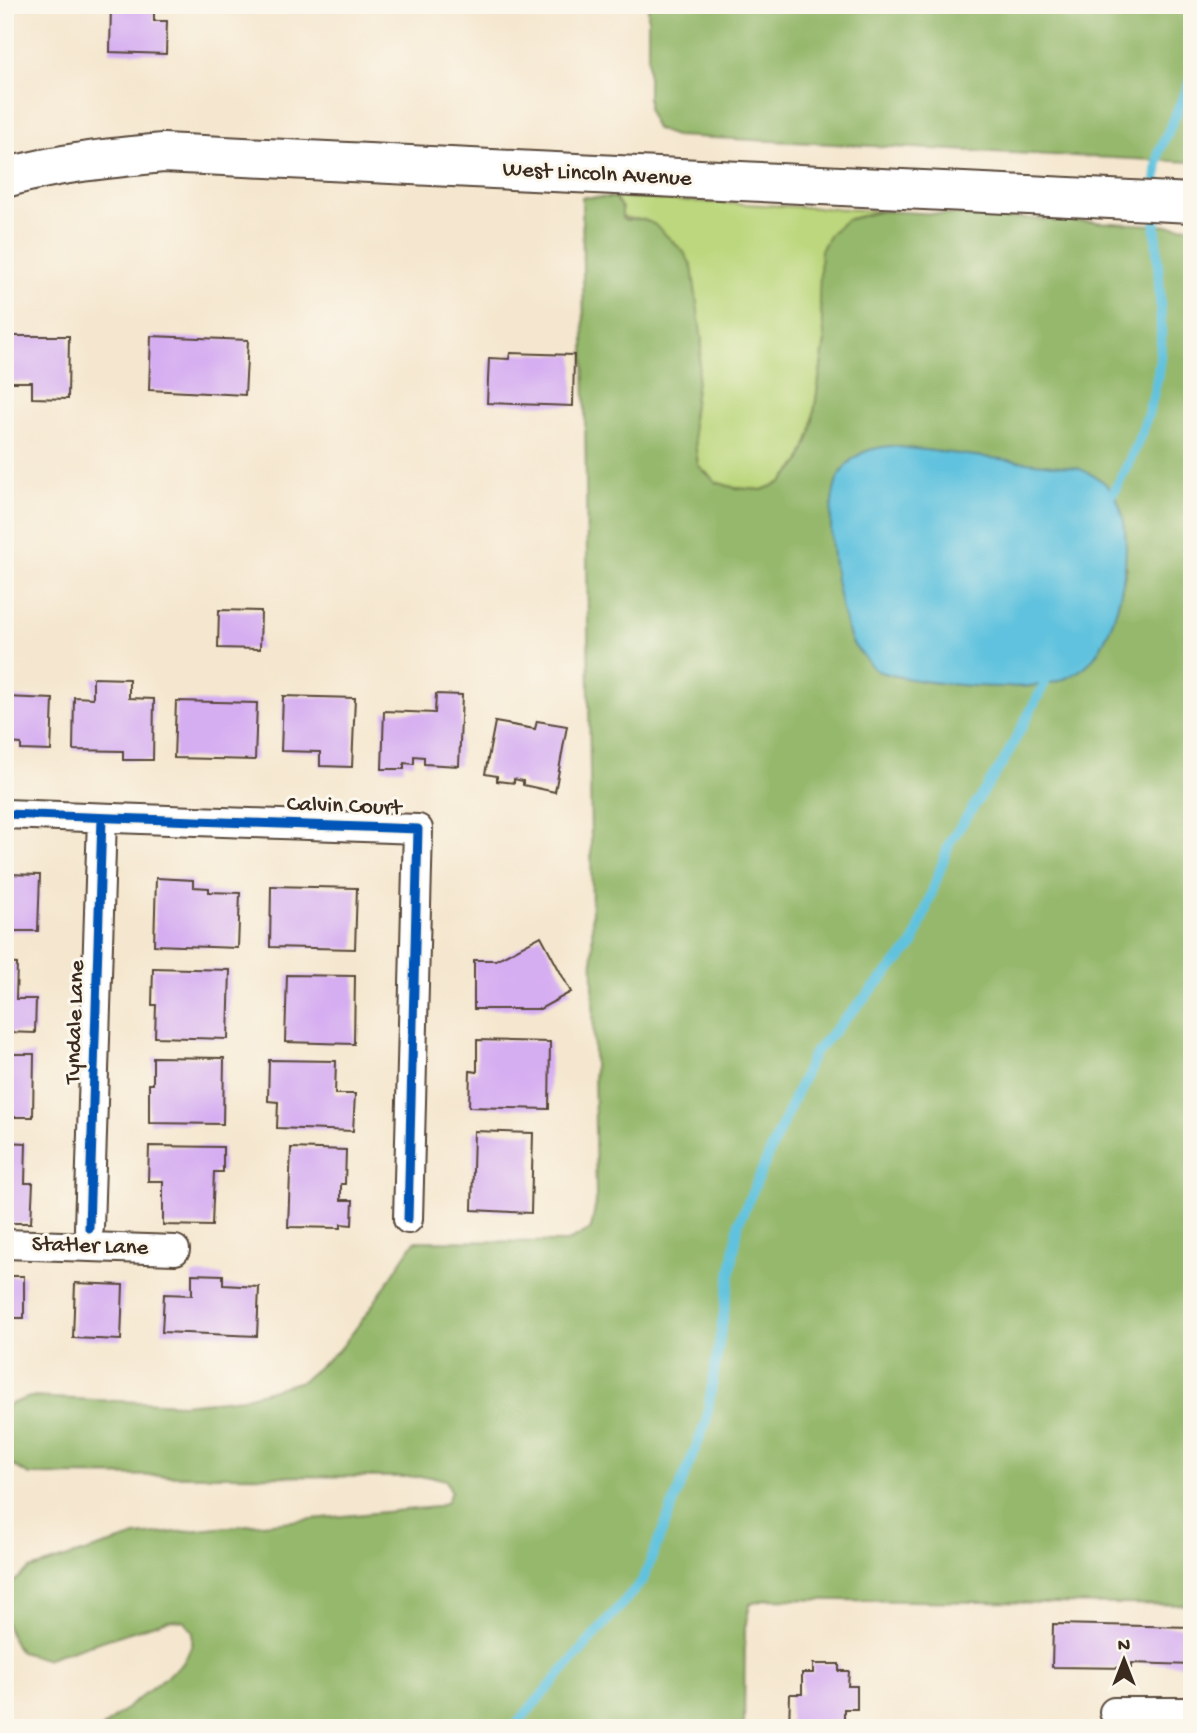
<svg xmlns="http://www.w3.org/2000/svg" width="1197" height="1733" viewBox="0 0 1197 1733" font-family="'Gochi Hand',sans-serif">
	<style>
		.green { fill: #bcd77d; stroke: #7c804e; stroke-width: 2 }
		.forest { fill: #95b86c; stroke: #687145; stroke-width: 2; fill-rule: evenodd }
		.water { fill: #60c2de; stroke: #4e767e; stroke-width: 2 }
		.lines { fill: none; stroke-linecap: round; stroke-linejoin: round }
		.stream { stroke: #60c2de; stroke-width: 10 }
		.building { fill: #d5adf1 }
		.street-casing { stroke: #574639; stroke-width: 32 }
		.secondary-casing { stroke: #574639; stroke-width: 42 }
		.street { stroke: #fff; stroke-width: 28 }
		.secondary { stroke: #fff; stroke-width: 38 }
		.cycleway-casing { stroke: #fbf7ec; stroke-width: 13 }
		.cycleway { stroke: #0057b8; stroke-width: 9 }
		.labels { text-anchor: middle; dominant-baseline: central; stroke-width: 6; stroke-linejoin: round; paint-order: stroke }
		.street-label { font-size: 23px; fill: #3b2a1e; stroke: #fbf7ec }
	</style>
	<rect width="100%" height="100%" fill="#fbf7ec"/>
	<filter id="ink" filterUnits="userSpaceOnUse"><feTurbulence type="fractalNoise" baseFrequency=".0143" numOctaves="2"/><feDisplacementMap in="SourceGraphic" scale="14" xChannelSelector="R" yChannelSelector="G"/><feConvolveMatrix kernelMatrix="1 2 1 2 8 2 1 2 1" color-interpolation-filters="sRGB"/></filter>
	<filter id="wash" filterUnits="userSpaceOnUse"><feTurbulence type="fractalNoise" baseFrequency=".00686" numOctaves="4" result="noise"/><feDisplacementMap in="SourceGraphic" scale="28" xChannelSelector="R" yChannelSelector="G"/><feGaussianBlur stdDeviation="1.57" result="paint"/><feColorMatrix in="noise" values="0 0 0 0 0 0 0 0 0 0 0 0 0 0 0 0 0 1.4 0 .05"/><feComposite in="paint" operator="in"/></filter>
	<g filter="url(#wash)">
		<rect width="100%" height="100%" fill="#f5e7cf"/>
		<!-- green -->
		<path class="green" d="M608,197L882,211L846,220L819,296L825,340L811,433L800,462L782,482L762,490L735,488L715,482L698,465L692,419L702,341L643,219C620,220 621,215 608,197Z"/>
		<!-- forest -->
		<path class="forest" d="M648,5H1192V162L675,136L656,129L648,110Z
			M582,197L615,198L622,208V218L626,220L643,219L654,224L683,251L692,266L702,341L692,419L698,465L716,482L735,488L762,490L782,482L800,462L811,433L825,340L819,296L821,250L831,233L846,220L882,211L1192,227V1030L1187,1292L1192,1316V1605L768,1599L750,1604L745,1628L744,1728H102L183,1663L192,1645L193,1632L185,1621L168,1620L45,1659L20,1652C4,1627 2,1617 7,1587L30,1569L136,1536L436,1507L447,1502L451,1491L446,1480L434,1477L30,1475L7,1462L5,1459L7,1405L30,1397L182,1404L243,1398L302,1381L341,1348L368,1312L415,1241L567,1242L591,1229L596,1202ZM1127,566C1120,595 1109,647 1085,666C1074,676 1059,680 1045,683Z"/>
		<!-- water -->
		<path class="water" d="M891,446L1078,468C1091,474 1103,479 1112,491C1141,531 1121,633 1087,665C1081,670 1071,676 1064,679C1025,695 921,684 880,672C873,670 870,664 865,658C861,653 855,648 852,642C837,606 819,504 842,471C854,453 870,448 891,446Z"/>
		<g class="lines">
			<!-- stream -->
			<path class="stream" d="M1155,193L1159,152L1192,78
				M1113,493C1138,448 1159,395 1161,344C1162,299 1156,253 1155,208
				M513,1728L643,1580L706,1422L739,1222L814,1053L913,945L950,842L1004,761L1045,683"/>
		</g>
		<g id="blocks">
			<!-- building -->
			<path class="building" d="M111,5H154V21H167L166,54L110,52Z
				M5,336H69L68,399L32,398V382H5Z
				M151,336L248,340L245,395L149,390Z
				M510,353L574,355L573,406L487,403L489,358L509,359Z
				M219,610L261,611L260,649L218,648Z
				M93,678L129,679V698L154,699L153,760H123V751L73,750L74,697L93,698Z
				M436,694L462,695L459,766L424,764V757L414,756V764L404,763V769H382L384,711L435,713Z
				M283,696L355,698L352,767L320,766V752L281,751Z
				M5,697L53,699L51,751L21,750V744L9,743V757H5Z
				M176,701L257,703L255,760L174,758Z
				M537,721L567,726L555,792L523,785V781L514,779V783L497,781V776L485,774L495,722L535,729Z
				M5,874L40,875L38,931H5Z
				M156,878L193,880V887L209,888V892L240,893L238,948L154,945Z
				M271,886L357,888L355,949L270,947Z
				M541,936L571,992L540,1009H474V960H496Z
				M5,963L17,964L16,999H36L35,1033L5,1032Z
				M153,968L230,970L228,1039L155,1037L156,1005H152Z
				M287,975L355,976L354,1044L285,1042Z
				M477,1040L550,1042L549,1109L469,1107L470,1071L477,1072Z
				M5,1054H34L33,1117H5Z
				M153,1057L224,1058L223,1124L149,1123V1084H153Z
				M269,1060L336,1061L335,1094H355L353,1131L277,1128L278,1102L268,1101Z
				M474,1131L533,1133L531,1213L472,1210Z
				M5,1142L26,1143L25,1183H33L31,1223H5Z
				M149,1146L223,1147V1172H214L212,1226L163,1225V1181H148Z
				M291,1148L346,1150L345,1184H341V1200H353L352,1225L341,1224V1228L288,1227Z
				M192,1274L223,1275V1285L259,1287L257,1336L162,1332L164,1294L192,1295Z
				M5,1276H24V1318H5Z
				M75,1283L123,1285L121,1340L73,1338Z
				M1053,1624L1192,1627V1665L1131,1663V1668L1052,1667Z
				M813,1664H839V1671H849L848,1686H857V1709H844V1723H836V1728H789L790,1694H802V1673H813Z"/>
		</g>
	</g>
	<g filter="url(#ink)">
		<use href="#blocks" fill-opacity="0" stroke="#574639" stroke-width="2"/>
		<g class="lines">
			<!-- street casing -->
			<g class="street-casing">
				<path id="street" d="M5,814L418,829L408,1219
					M89,1228L102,818
					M5,1244L175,1250
					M1114,1712H1192"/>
			</g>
			<!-- secondary casing -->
			<g class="secondary-casing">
				<path id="secondary" d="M5,178C57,163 110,158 163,153L1192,203"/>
			</g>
			<!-- street -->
			<use href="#street" class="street"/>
			<!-- secondary -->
			<use href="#secondary" class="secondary"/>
			<!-- cycleway casing -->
			<g class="cycleway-casing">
				<path id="cycleway" d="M5,814L418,829L408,1219
					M89,1228L102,818"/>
			</g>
			<!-- cycleway -->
			<use href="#cycleway" class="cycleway"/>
		</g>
	</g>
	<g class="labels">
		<!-- street labels -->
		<g class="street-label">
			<text transform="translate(597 175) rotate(3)">West Lincoln Avenue</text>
			<text transform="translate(344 807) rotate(2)">Calvin Court</text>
			<text transform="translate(76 1022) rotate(-88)">Tyndale Lane</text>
			<text transform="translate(90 1247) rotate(2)">Statler Lane</text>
		</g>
	</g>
	<!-- margin -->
	<rect width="1197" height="1733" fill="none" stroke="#fbf7ec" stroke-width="28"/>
	<!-- north arrow -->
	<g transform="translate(1124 1660)" stroke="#fbf7ec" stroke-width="5" paint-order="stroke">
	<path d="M0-5L12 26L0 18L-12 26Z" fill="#3b2a1e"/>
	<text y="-10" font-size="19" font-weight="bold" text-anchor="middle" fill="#3b2a1e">N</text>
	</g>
</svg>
